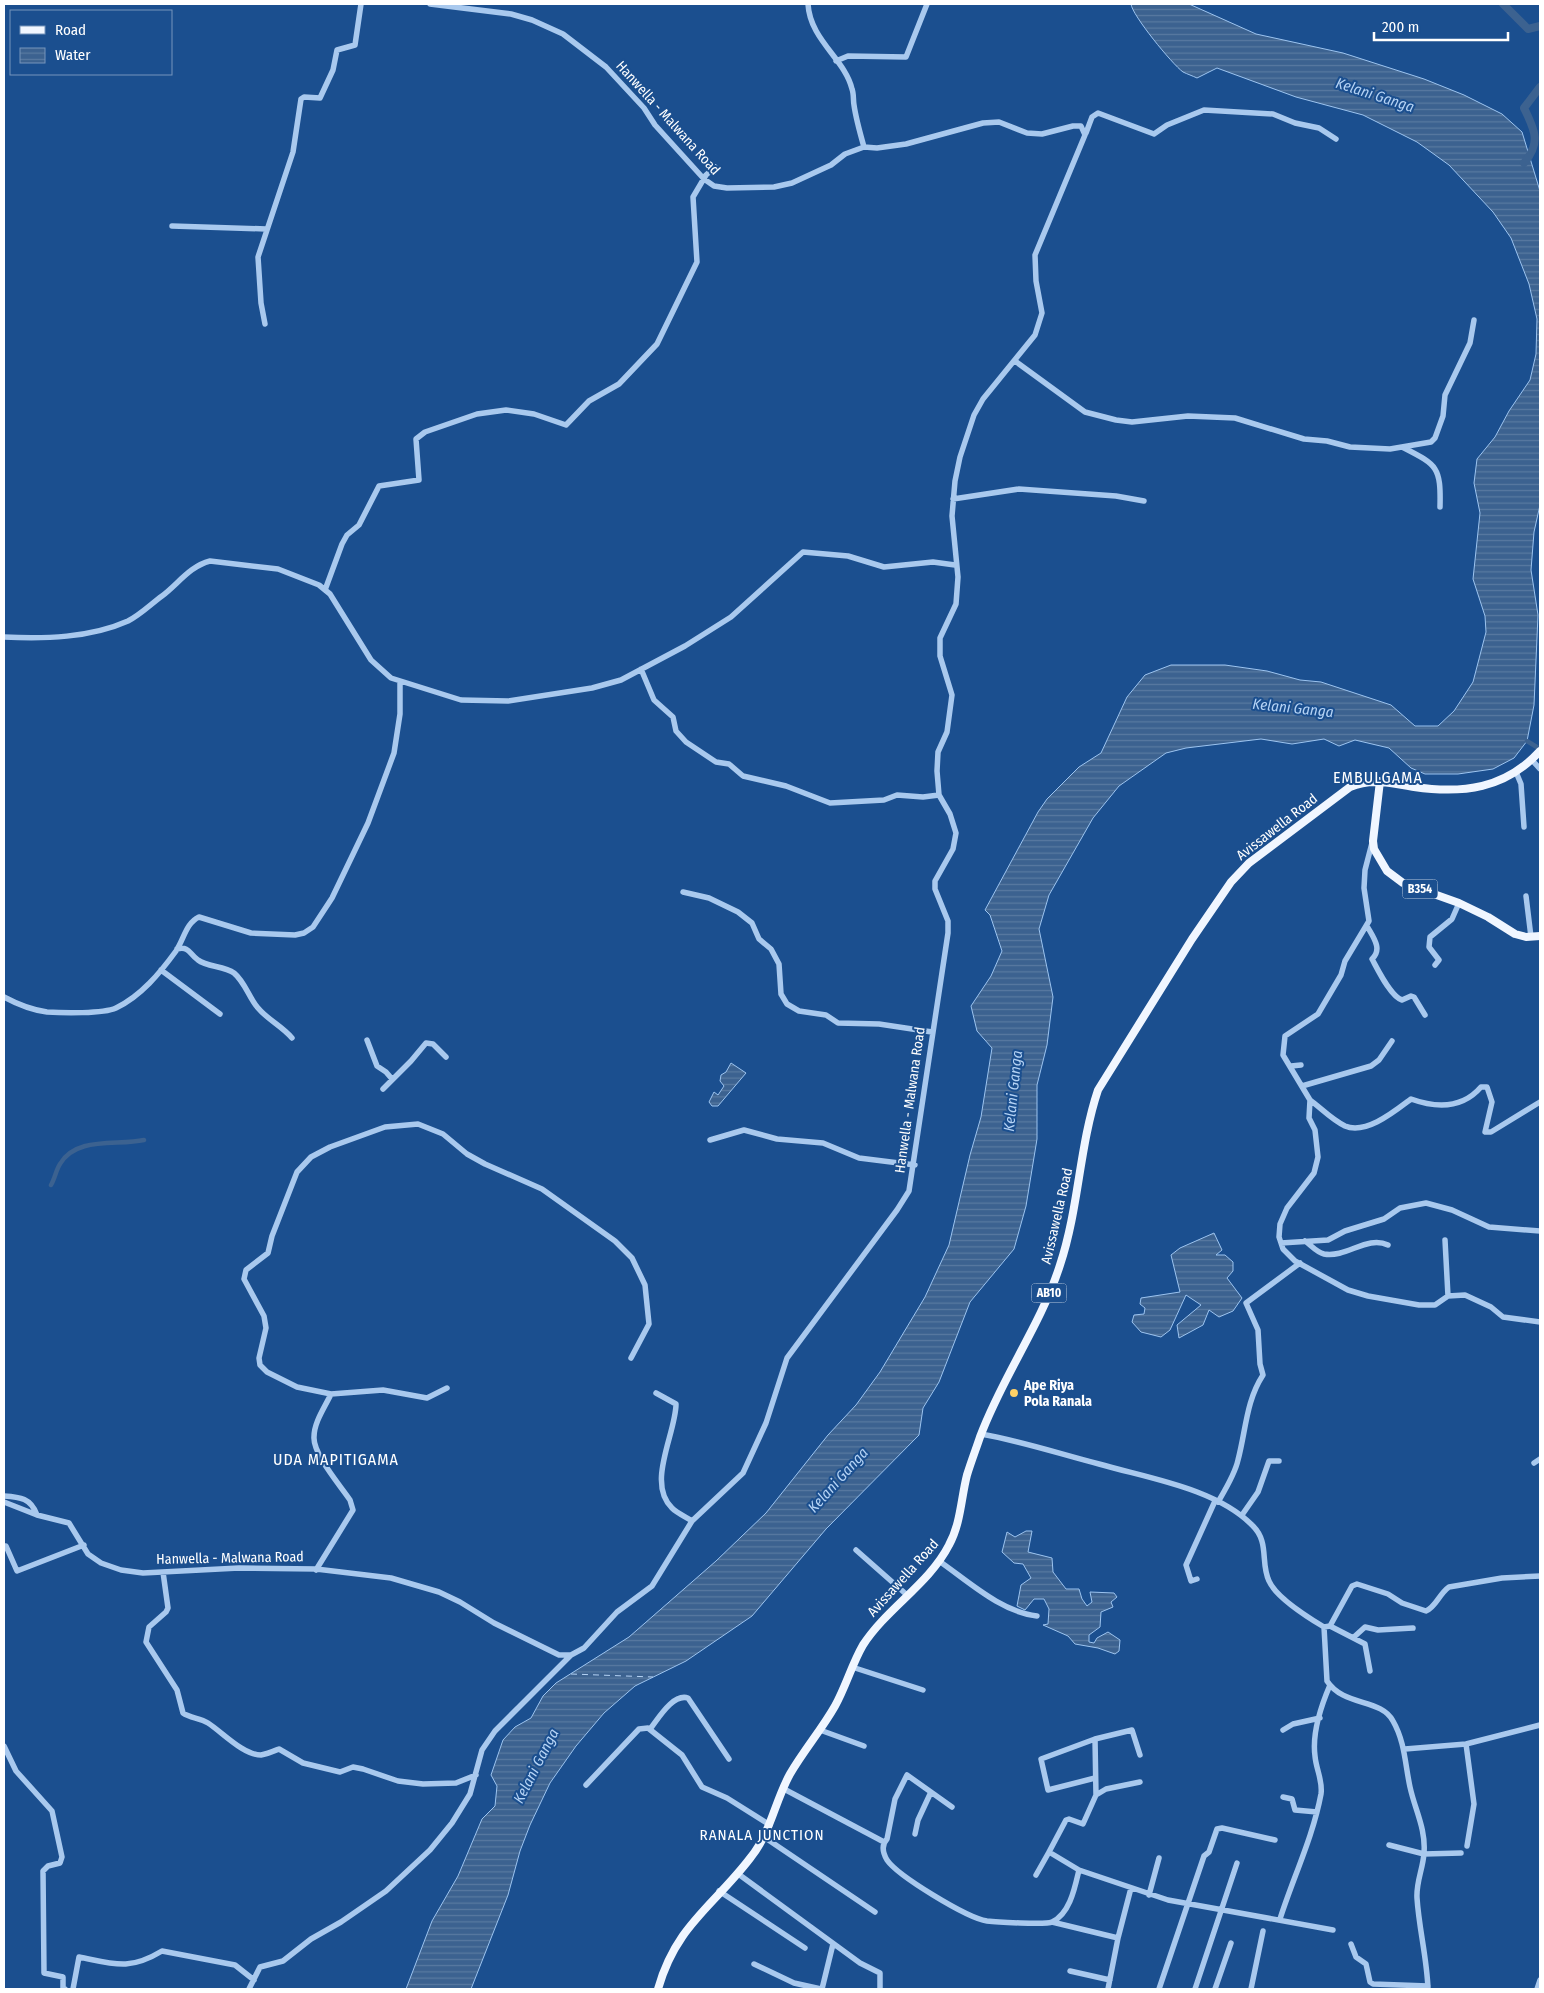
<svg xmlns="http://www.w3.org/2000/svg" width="1544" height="1993" viewBox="0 0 1544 1993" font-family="'Fira Sans Condensed',sans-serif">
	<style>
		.water { fill: url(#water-rules); stroke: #9cc4f0 }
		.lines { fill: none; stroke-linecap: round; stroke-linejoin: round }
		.canal { stroke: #3c6290; stroke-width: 4.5 }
		.river { stroke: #3c6290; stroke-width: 8 }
		.ferry { stroke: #b5d3f5; stroke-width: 1; stroke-dasharray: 6 5; stroke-linecap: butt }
		.minor { stroke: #a9c9ee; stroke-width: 5.5 }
		.major { stroke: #f0f6ff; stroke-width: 8 }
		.poi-dot { fill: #ffd166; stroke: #1b4f8f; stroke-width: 2 }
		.labels { text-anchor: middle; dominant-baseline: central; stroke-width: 4; stroke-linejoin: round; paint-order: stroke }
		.shield { fill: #1b4f8f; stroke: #bbcadd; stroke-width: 1 }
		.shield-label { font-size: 12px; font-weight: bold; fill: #fff }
		.street-label { font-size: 14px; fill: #fff; stroke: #1b4f8f }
		.poi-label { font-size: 14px; font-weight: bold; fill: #fff; stroke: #1b4f8f; text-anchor: start }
		.water-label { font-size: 15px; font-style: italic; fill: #b5d3f5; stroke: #1b4f8f }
		.neighbourhood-label { font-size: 15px; letter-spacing: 1px; fill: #fff; stroke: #1b4f8f }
		.quarter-label { font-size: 16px; letter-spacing: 1px; fill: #fff; stroke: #1b4f8f }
	</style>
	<defs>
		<pattern id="water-rules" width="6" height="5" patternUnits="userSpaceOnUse" patternTransform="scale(1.25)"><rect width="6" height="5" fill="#3c6290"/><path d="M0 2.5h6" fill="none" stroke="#597aa1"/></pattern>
	</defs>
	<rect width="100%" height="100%" fill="#1b4f8f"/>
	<!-- water -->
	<path class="water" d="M1131,4H1189L1256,34L1343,53L1424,79L1464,95L1502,114L1522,132L1540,191V505L1534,532L1531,570L1538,615L1534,705L1527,741L1514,758L1493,769L1458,774H1425L1411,768L1389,748L1355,740L1339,746L1324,739L1292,744L1261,739L1186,748L1166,753L1119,786L1093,818L1049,895L1039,929L1053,997L1047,1045L1037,1085V1139L1026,1206L1014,1249L970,1302L939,1382L923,1408L919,1435L826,1529L752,1616L686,1661L635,1686L604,1713L576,1746L550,1783L530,1825L520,1851L508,1895L471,1989H406L432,1921L458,1876L482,1819L495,1806L497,1786L491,1775L503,1740L515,1727L531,1718L543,1696L556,1683L629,1637L716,1561L766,1513L828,1435L856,1405L880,1372L925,1297L949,1245L970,1155L981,1117L992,1048L977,1031L971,1006L991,976L1002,951L990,915L985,910L1038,812L1047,799L1079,767L1101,753L1127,697L1145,675L1171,665H1225L1267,671L1300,680L1321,682L1391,705L1415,726H1438L1454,711L1473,682L1486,632L1485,616L1473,579L1480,513L1474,483L1477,459L1495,437L1509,411L1530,380L1536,354L1537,319L1529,284L1511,238L1493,212L1449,165L1417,142L1363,115L1296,97L1217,68L1197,78C1193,76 1187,74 1183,72C1172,64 1132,15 1131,4Z
		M731,1063L746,1073L718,1106H712L709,1102L714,1092L718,1095L724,1086L720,1081L721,1075L726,1072Z
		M1214,1233L1222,1250L1216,1255H1225L1233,1262V1271L1227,1278L1242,1298L1233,1311L1219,1317L1209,1310L1203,1325L1179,1338L1177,1325L1201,1305L1186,1295L1170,1330L1161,1337L1141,1332L1132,1322L1134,1315L1144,1314L1145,1308L1140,1304L1141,1298L1180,1292L1171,1255L1180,1248Z
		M1026,1531H1032L1028,1552L1052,1558L1053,1572L1066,1589H1079L1082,1599L1087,1606L1092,1602L1090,1592L1114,1593L1117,1597L1111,1602L1113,1607L1101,1612L1100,1627L1089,1635V1642L1094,1643L1097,1638L1108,1632L1120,1640L1119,1651L1115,1654L1098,1648L1075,1644L1068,1636L1043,1625L1048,1624L1049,1609L1044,1599H1034L1025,1610L1017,1606L1021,1585L1031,1578L1023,1564L1014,1563L1002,1552L1007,1532L1015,1537Z"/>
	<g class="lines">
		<!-- canal -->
		<path class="canal" d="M1527,741L1540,749
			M51,1185C55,1178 56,1170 60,1164C76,1136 117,1146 144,1140"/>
		<!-- river -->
		<path class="river" d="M1503,4L1528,29L1540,26
			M1524,163C1542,142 1534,129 1524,108L1540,87"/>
		<!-- ferry -->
		<path class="ferry" d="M571,1674L653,1677"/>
		<!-- minor -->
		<path class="minor" d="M808,4C810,40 845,59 852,89C854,94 853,100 854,105C856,119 860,133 864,147
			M836,61L848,56L906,57L927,4
			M1086,133L1092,117L1098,113L1154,134L1167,125L1204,110L1273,114L1295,123L1319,128L1336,139
			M172,226L266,229
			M265,324L261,303L258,257L293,152L301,99L304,97L320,98L333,70L337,50L355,45L361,4
			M1015,361L1085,412L1116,420L1132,422L1188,416L1235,418L1304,439L1327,441L1350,447L1390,449L1431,442L1435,438L1443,416L1445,395L1470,343L1474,320
			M1402,447C1437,465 1441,466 1440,507
			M953,499L1019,489L1116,496L1144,501
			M325,590L342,544L347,535L359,525L379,486L419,480L416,439L425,432L477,414L506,410L534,414L566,425L589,401L619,384L657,344L697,262L693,197L706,175L715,167
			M4,637C44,639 90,638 128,621C140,615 151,604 162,596C178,584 190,566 210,561L278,569L319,585L330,594L371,660L391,678L461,700L508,701L592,688L621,680L685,646L731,617L803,552L848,556L884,567L933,562L955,565
			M641,669L654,700L673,717L676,731L686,742L716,762L729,764L743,776L786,786L830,803L884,800L897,795L923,797L939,795
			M1532,760L1540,769
			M1516,772L1521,784L1524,827
			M1372,843L1365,870L1364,888L1369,921L1345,961L1341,975L1318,1014L1285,1036L1283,1055L1310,1100L1309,1118L1315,1130L1318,1157L1314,1173L1287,1208L1280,1224L1279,1237L1283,1249L1295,1261L1348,1290L1368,1296L1419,1305H1435L1448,1296L1465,1295L1491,1307L1503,1317L1540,1322
			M683,892L709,898L738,912L752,923L759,939L771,949L779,964L781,994L787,1004L799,1011L826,1015L838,1023L879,1024L932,1032
			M1526,896L1531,937
			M1367,926C1373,937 1383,949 1372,959C1378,970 1391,997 1402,1000L1411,996L1414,997L1425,1015
			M177,949C190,946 189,954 198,960C207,967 224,966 234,973C245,982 249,998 258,1008C268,1020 282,1026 292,1038
			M1435,965L1439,960L1429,947L1430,937L1452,919L1459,903
			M161,970L220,1014
			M4,997C17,1004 32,1010 47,1012C62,1013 103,1014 116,1008C141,996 160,973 176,951C184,939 186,923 199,917L251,933L295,935L304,933L313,927L332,898L368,823L394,753L400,714V681
			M367,1040L377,1066L386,1072L392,1079
			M1291,1066L1301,1065
			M1302,1086L1371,1066L1379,1060L1392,1041
			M383,1089L411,1061L426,1043L433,1044L446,1057
			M1310,1100C1321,1108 1332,1120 1345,1126C1366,1135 1395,1111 1411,1099C1436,1108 1462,1109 1481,1087H1487L1492,1102L1485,1132H1491L1540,1102
			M710,1140L744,1130L777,1139L823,1143L859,1158L915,1165
			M1445,1240L1448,1296
			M1305,1241C1311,1245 1316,1252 1324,1254C1347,1258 1367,1235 1388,1245
			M1281,1243L1328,1240L1345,1231L1384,1219L1400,1208L1426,1203L1452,1210L1489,1227L1540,1231
			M447,1388L427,1398L383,1390L331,1394L297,1387L267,1372L260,1365L259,1358L266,1328L264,1316L244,1279L246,1270L268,1253L272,1236L297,1172L311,1157L330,1147L385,1127L418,1124L443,1134L467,1154L485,1164L542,1189L615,1241L632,1258L645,1285L649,1324L631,1358
			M656,1393L676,1404C676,1433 646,1483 672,1508C677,1513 686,1517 692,1521
			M981,1434C1021,1441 1060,1454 1099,1464C1147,1478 1215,1488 1252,1525C1270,1542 1260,1562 1269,1581C1276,1597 1309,1618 1324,1627L1327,1681C1344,1707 1381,1698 1393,1721C1405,1742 1405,1764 1410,1787C1415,1810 1426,1829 1424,1853C1423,1869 1416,1882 1417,1898C1419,1929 1427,1958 1428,1989
			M1534,1463L1540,1459
			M4,1496C20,1497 31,1498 37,1515
			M4,1502L37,1515L69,1523L88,1554L101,1563L121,1570L143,1573L239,1568L316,1569L391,1578L439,1592L460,1602L494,1623L559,1655H571L584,1648L617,1612L652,1586L692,1521L743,1473L766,1423L787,1358L897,1210L909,1191L948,933V921L935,889V881L953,849L956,833L950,814L939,795L937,771L938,752L947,732L952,695L940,656V638L956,604L958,577L952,516L955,481L960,457L974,415L983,399L1035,335L1042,313L1036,281L1035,255L1085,135L1081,126H1073L1042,134L1027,133L999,122L983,123L906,144L877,148L864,147L845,154L831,165L792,183L774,187L727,188L714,186L704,179L655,125L644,108L606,67L563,34L532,20L511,14L430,4
			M1218,1502C1225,1490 1235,1474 1238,1460C1246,1430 1246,1401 1263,1375L1260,1364L1258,1330L1246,1303L1300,1263
			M1242,1515L1258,1492L1269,1461H1279
			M4,1546H6L17,1571L84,1545
			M856,1550L907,1595
			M939,1561C968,1581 1001,1612 1037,1616
			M316,1570L353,1510L350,1500C340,1485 313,1454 314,1437C314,1422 325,1407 331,1394
			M163,1572L168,1608L166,1612L149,1627L146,1642L177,1690L183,1713C190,1718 200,1718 208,1723C222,1732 243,1755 261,1755C267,1754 274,1751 279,1749L303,1763L340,1772L353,1767L363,1769L398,1781L423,1784L456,1783L476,1775
			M1197,1579L1191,1581L1186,1565L1215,1501
			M1330,1626L1365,1644L1370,1671
			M1324,1627L1330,1626L1352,1586L1357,1584L1388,1594L1402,1603L1426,1611C1436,1607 1439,1594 1449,1587L1502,1578L1540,1576
			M1354,1637L1365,1627L1378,1630L1413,1628
			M852,1667L923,1690
			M650,1729C658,1719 673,1693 688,1698L729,1759
			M820,1730L864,1746
			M1283,1730L1293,1724L1320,1718
			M1095,1739L1132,1730L1140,1755
			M1466,1744L1474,1804L1467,1846
			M4,1746L16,1771L52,1811L62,1857L60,1863L48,1866L43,1871L44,1973L63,1977V1988L65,1989
			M1405,1749L1466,1744L1540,1725
			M586,1785L639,1729L648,1728L682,1755L702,1787L727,1798L770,1825
			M784,1789L884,1842
			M1096,1795L1106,1789L1140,1782
			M1283,1797L1292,1799L1295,1810L1317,1812
			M952,1807L907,1775L895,1799L887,1839C881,1845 883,1853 887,1860C898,1876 967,1918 987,1921C995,1922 1046,1925 1052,1922C1070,1914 1075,1887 1079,1870L1049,1852L1066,1820L1069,1819L1083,1824L1096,1795L1095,1739L1041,1759L1048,1790L1095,1778
			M915,1834L918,1820L931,1792
			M764,1837L875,1912
			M1389,1845L1424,1854L1461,1853
			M1079,1870L1168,1900L1333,1930
			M737,1873L860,1963L880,1973V1989
			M1036,1875L1049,1852
			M719,1891L805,1948
			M1149,1895L1159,1858
			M1280,1919C1293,1878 1313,1837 1321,1794C1323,1781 1316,1769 1315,1756C1312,1734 1321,1706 1330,1685
			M1052,1922L1118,1938
			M1351,1944L1356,1957L1366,1964L1370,1982L1373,1984L1428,1986
			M754,1964L794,1983L821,1989
			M1070,1971L1110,1980
			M73,1989L79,1957C114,1964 129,1971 162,1951L235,1965L254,1980
			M249,1989L260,1967L283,1961L311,1939L341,1922L386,1891L430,1850L452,1823L470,1794L482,1750L495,1731L571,1655
			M822,1989L833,1944
			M1108,1989L1118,1938L1131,1888
			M1159,1989L1204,1856L1209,1852L1217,1829L1222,1828L1275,1840
			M1195,1989L1237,1863
			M1215,1989L1231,1943
			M1251,1989L1263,1931
			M1537,1989L1540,1980"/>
		<!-- major -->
		<path class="major" d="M1380,781L1373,841L1374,849L1387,871L1403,883L1459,903L1488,917L1515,934L1526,937L1540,936
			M658,1989C676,1925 714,1906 751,1857C771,1832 775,1801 790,1774C804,1750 822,1729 835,1706C846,1686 852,1664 863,1645C887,1608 929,1584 949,1545C961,1523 961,1498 967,1475C971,1462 976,1449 980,1437C1002,1377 1041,1325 1060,1265C1079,1208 1079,1147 1098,1090L1192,939L1231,882L1249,863L1350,787C1371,778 1391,783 1414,787C1463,794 1505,789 1540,751"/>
	</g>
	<!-- markers -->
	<circle class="poi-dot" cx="1014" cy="1393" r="5"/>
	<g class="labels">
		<!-- shield labels -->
		<g class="shield">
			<rect x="1402.5" y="879.5" width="35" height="19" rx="4"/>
			<rect x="1031.5" y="1283.5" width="35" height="19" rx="4"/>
		</g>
		<g class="shield-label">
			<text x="1420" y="889">B354</text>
			<text x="1049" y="1293">AB10</text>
		</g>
		<!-- street labels -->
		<g class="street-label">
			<text transform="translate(668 118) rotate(48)">Hanwella - Malwana Road</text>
			<text transform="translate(1277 827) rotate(-38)">Avissawella Road</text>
			<text transform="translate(910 1100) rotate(-82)">Hanwella - Malwana Road</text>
			<text transform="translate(1057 1216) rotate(-77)">Avissawella Road</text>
			<text transform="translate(230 1558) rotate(-1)">Hanwella - Malwana Road</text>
			<text transform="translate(903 1578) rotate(-48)">Avissawella Road</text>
		</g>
		<!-- poi labels -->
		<g class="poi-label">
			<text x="1024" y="1385">Ape Riya<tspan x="1024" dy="16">Pola Ranala</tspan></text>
		</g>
		<!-- water labels -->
		<g class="water-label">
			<text transform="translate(1375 95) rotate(18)">Kelani Ganga</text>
			<text transform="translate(1293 708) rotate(6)">Kelani Ganga</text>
			<text transform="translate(1013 1091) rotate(-84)">Kelani Ganga</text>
			<text transform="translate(838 1480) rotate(-48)">Kelani Ganga</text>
			<text transform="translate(536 1766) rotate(-63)">Kelani Ganga</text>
		</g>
		<!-- neighbourhood labels -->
		<g class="neighbourhood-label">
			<text x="762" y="1835">RANALA JUNCTION</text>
		</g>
		<!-- quarter labels -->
		<g class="quarter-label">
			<text x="1378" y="777">EMBULGAMA</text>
			<text x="336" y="1459">UDA MAPITIGAMA</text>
		</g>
	</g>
	<!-- border -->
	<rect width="1544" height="1993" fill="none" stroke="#ffffff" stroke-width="10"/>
	<!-- legend -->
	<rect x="10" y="10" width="162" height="65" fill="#1b4f8f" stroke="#7695bc"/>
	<rect x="20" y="26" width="25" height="8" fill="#f0f6ff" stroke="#7695bc"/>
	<text x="55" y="35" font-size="15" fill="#ffffff">Road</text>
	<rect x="20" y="48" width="25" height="15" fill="url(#water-rules)" stroke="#7695bc"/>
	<text x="55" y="60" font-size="15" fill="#ffffff">Water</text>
	<!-- scale -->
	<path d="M1374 32v8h134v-8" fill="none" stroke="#ffffff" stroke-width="2.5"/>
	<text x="1382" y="32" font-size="15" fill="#ffffff" stroke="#1b4f8f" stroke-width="4" paint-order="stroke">200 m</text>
</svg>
